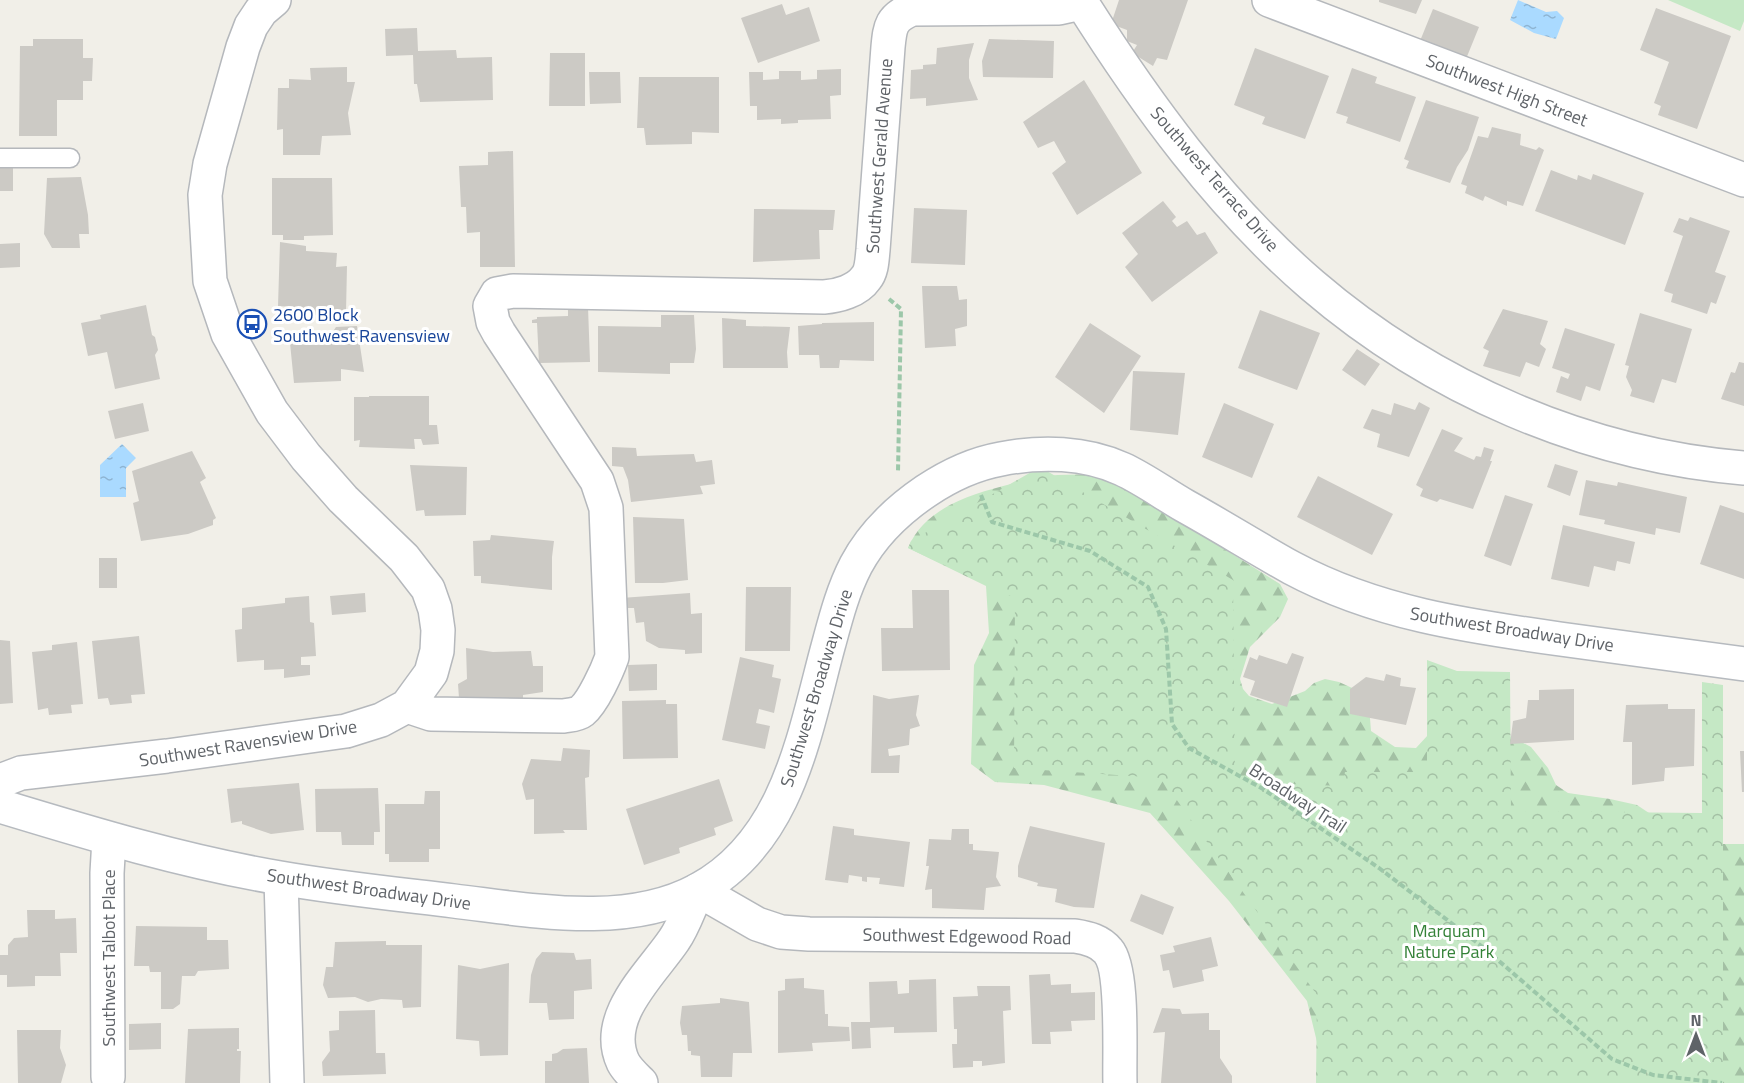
<svg xmlns="http://www.w3.org/2000/svg" width="1744" height="1083" viewBox="0 0 1744 1083" font-family="'Titillium Web',sans-serif">
	<style>
		.green { fill: #c5e8c5 }
		.forest { fill: url(#forest-firs) }
		.park { fill: url(#park-crowns) }
		.water { fill: url(#water-ripples) }
		.building { fill: #cccac5 }
		.lines { fill: none; stroke-linecap: round; stroke-linejoin: round }
		.lane-casing { stroke: #b5b8bc; stroke-width: 21 }
		.street-casing { stroke: #b5b8bc; stroke-width: 36 }
		.secondary-casing { stroke: #b6babf; stroke-width: 36 }
		.path { stroke: #9cc7a9; stroke-width: 4; stroke-dasharray: 6 3; stroke-linecap: butt }
		.lane { stroke: #fff; stroke-width: 18 }
		.street { stroke: #fff; stroke-width: 33 }
		.secondary { stroke: #fff; stroke-width: 33 }
		.labels { text-anchor: middle; dominant-baseline: central; stroke-width: 6; stroke-linejoin: round; paint-order: stroke }
		.street-label { font-size: 18px; fill: #5f6368; stroke: #fff }
		.transit-label { font-size: 18px; fill: #164399; stroke: #fff; text-anchor: start }
		.park-label { font-size: 18px; fill: #348238; stroke: #fff }
	</style>
	<defs>
		<pattern id="forest-firs" width="22" height="20" patternUnits="userSpaceOnUse" patternTransform="scale(1.5)"><rect width="22" height="20" fill="#c5e8c5"/><path d="M5 1l3.5 6h-7zM16 11l3.5 6h-7z" fill="#a3c0a4"/></pattern>
		<pattern id="park-crowns" width="20" height="18" patternUnits="userSpaceOnUse" patternTransform="scale(1.5)"><rect width="20" height="18" fill="#c5e8c5"/><path d="M2 6a3 3 0 1 1 6 0M12 15a3 3 0 1 1 6 0" fill="none" stroke="#a3c0a4"/></pattern>
		<pattern id="water-ripples" width="26" height="14" patternUnits="userSpaceOnUse" patternTransform="scale(1.5)"><rect width="26" height="14" fill="#aadaff"/><path d="M2 4q2-2 4 0t4 0M15 11q2-2 4 0t4 0" fill="none" stroke="#8eb4d2"/></pattern>
	</defs>
	<rect width="100%" height="100%" fill="#f1efe8"/>
	<!-- green -->
	<path class="green" d="M1668,0H1744V21L1740,31Z"/>
	<!-- forest -->
	<path class="forest" d="M1089,474L1115,480L1280,584L1288,599L1280,617L1250,647L1240,679L1243,689L1249,696L1272,704L1305,691L1314,683L1325,679L1339,682L1361,692L1369,705L1371,731L1395,747L1416,748L1440,722H1483L1531,747L1548,768L1556,785L1568,793L1610,799L1637,805L1649,813L1682,844H1744V1083H1327L1307,1001L1229,901L1150,813L1044,785L995,782L971,764L974,665L989,633L986,586L908,548C925,507 972,494 1011,484C1022,482 1035,477 1047,476C1061,474 1075,475 1089,474Z"/>
	<!-- park -->
	<path class="park" d="M1040,467L1233,580L1235,782L1342,786L1345,772H1427V660L1457,671L1510,672L1511,811L1702,813V682L1723,685V1083H1316L1317,995L1161,778L1014,768L1015,598L908,548L911,541Z"/>
	<!-- water -->
	<path class="water" d="M1518,0L1546,12L1557,11L1564,18L1556,39L1534,33L1510,20Z
		M122,444L136,458L126,468V497H100V465Z"/>
	<!-- building -->
	<path class="building" d="M1119,0H1188L1167,60L1157,58L1153,66L1132,53L1137,45L1127,41V30L1111,24Z
		M1379,0H1422L1416,14L1379,2Z
		M782,4L786,15L809,7L820,41L758,63L741,18Z
		M1656,8L1731,36L1697,129L1658,115L1661,106L1654,103L1669,62L1640,50Z
		M1433,9L1479,27L1466,59L1420,41Z
		M417,28L418,51L456,50L457,58L492,57L493,100L420,102L417,84H414L413,55L386,56L385,29Z
		M33,39H83V58H93L92,81H83V100H57V136H19L20,46H33Z
		M989,39L1054,41L1053,78L983,77L982,61Z
		M974,43L969,60V78L978,100L926,106V98L910,99L911,70L923,69V65L936,64L937,48Z
		M1255,48L1329,76L1305,139L1262,124L1265,117L1234,105Z
		M550,53H585V106H549Z
		M347,67V82H355L348,113L351,135L322,136L320,155H283V129L277,130L278,88H289V79L311,80L310,68Z
		M1352,68L1377,77L1375,83L1416,97L1400,142L1346,123L1348,117L1336,113Z
		M841,69V95L830,96L831,119L798,120V123L781,124V119L757,120V106H750L749,72H763V80L779,79V71H801V80L817,79V70Z
		M589,72H620L621,103L590,104Z
		M639,77H719V133L692,132V144L646,145L644,128H637Z
		M1084,80L1142,173L1077,215L1052,173L1066,162L1054,141L1038,148L1023,122Z
		M1426,100L1479,117L1468,150L1457,167L1450,183L1406,168L1409,161L1404,159Z
		M1492,127L1521,134L1520,145L1536,150L1539,147L1544,150L1523,206L1507,201V206L1485,196L1483,201L1465,193L1467,186L1461,184L1478,136L1488,138Z
		M513,151L515,267H480V232L467,233L466,207H461L459,166L488,165V152Z
		M0,162H13V191H0Z
		M1551,170L1577,180L1578,175L1591,180L1593,174L1644,193L1625,245L1535,211Z
		M81,177L88,215L89,234H79L80,248H52L44,234L47,178Z
		M272,178H332L333,235L304,236V240H283V235H272Z
		M1163,201L1176,217L1172,221L1177,227L1187,221L1197,235L1205,232L1218,253L1152,302L1125,267L1138,254L1122,233Z
		M914,208L967,210L965,265L911,263Z
		M754,209L835,210L833,230H819L820,259L753,262Z
		M1690,217L1730,231L1715,272L1726,276L1716,304L1711,302L1707,314L1671,302L1673,294L1664,291L1683,236L1673,232L1679,218L1688,221Z
		M280,242L306,246V251L337,253L336,267L347,266L346,312L318,311L315,316H300L293,307L278,306Z
		M20,243V267L0,268V244Z
		M922,286H957L959,300L967,299V326L955,329L956,346L925,348Z
		M146,305L152,335L155,337L158,350L155,355L160,379L115,389L107,352L88,356L81,323L101,319L100,315Z
		M588,307L590,362L539,363L537,323H532V320L537,319V317L568,316V308Z
		M1503,309L1548,321L1540,344L1546,349L1539,367L1526,362L1520,377L1483,366L1489,351L1483,348Z
		M1260,310L1320,333L1297,390L1238,368Z
		M1640,313L1692,329L1676,383L1662,379L1654,403L1630,396L1632,390L1626,377L1629,366L1625,365Z
		M661,315H694L696,349L694,363H670V374L598,372V326L661,327Z
		M722,318L746,320V326L790,327L787,352L788,368H723Z
		M874,322V361L840,360L839,368H820L819,355H799L798,326L822,324V323Z
		M1090,323L1141,356L1104,413L1055,377Z
		M357,326L364,372L341,369V381L294,383L289,333H332L336,327Z
		M1565,328L1615,344L1600,391L1586,386L1581,401L1556,392L1561,376L1568,379L1570,374L1552,368Z
		M1357,349L1380,364L1365,386L1342,370Z
		M1739,362L1744,363V406L1721,399L1731,372L1735,373Z
		M1133,371L1185,373L1178,435L1130,430Z
		M369,396H429V425H437L439,444L423,445L421,439H414L415,449L359,447L360,440L354,441V397H369Z
		M1419,402L1430,408L1409,457L1377,447L1380,434L1363,428L1372,409L1391,415L1394,403L1415,410Z
		M143,403L149,431L115,439L108,411Z
		M1224,403L1274,424L1252,478L1202,457Z
		M1442,429L1463,438L1454,451L1474,460L1476,456L1481,457L1484,447L1494,450L1490,461H1492L1473,509L1440,499L1437,502L1420,496L1423,489L1416,485Z
		M612,447L636,448L637,456L694,454L696,462L712,460L715,484L700,486L703,494L631,502L628,480L623,467L612,466Z
		M192,451L206,478L200,482L216,518L213,520V525L188,534L141,541L133,503L139,501L132,471Z
		M1555,464L1578,471L1570,496L1547,487Z
		M410,465L467,467L466,515L425,516L424,510L416,511Z
		M1318,476L1393,514L1372,555L1297,517Z
		M1586,480L1617,486L1618,482L1687,497L1680,533L1656,528L1655,535L1604,524L1605,520L1579,515Z
		M1505,495L1533,504L1511,566L1484,556Z
		M1720,505L1744,513V579L1700,564Z
		M633,517L684,519L688,580L663,583H635Z
		M1563,525L1635,542L1630,564L1617,561L1615,571L1594,566L1589,587L1551,579Z
		M491,535L554,541L552,557V590L481,583V576H474L473,541L490,540Z
		M99,558H117V588H99Z
		M746,587H791L790,651H745Z
		M912,590H949L950,670L882,671L881,628H913Z
		M365,593L366,612L332,615L330,596Z
		M690,593L691,614L702,613V653L685,654V650L659,648L646,641L644,622L636,623L634,608H623L621,598Z
		M309,596L310,622L314,623L316,656L301,657V665H310V675L284,678V669L264,670V660L237,662L235,630L242,629V608L285,603V598Z
		M139,636L145,694L131,695L132,703L110,705L108,698L98,699L92,641Z
		M0,640L10,641L13,703L0,704Z
		M77,642L83,704L71,705L72,713L49,715L48,708L38,710L32,652L52,650V645Z
		M466,648L493,652L531,651L533,666H543V692L523,695V705L459,698L458,684L467,679Z
		M1292,653L1304,657L1287,707L1250,695L1255,681L1243,677L1250,657L1257,660L1259,655L1287,664Z
		M740,657L774,665L772,677L781,679L774,713L759,709L756,723L770,726L765,749L722,740Z
		M657,664V690L629,691L628,665Z
		M1386,674L1401,678L1400,686L1416,688L1406,725L1350,714V689L1366,677L1384,681Z
		M1574,689V740L1510,744L1513,721L1526,718L1528,700H1539V690Z
		M873,695L889,699L919,695L916,715L920,726L910,729L909,745L888,749L889,756L900,755L899,773H871Z
		M666,700V704H677L678,758L623,759L622,701Z
		M1668,704V709H1695L1694,766L1665,768L1664,781L1632,785V742H1623L1626,705Z
		M563,748L590,750L589,777L585,778L587,830H563L565,833L534,834V799L526,800L522,784L531,759L561,761Z
		M1740,751H1744V792H1742Z
		M719,779L733,821L714,828L716,835L679,848L680,853L644,865L626,809Z
		M299,783L304,830L271,834L242,824V821L231,823L227,789Z
		M378,788L380,832H374V845H342L341,832H316L315,789Z
		M425,791H440V849H429V862H389V854H385V804H424Z
		M833,826L854,829V835L910,842L904,887L879,884L880,878L867,877V882L862,881V877L849,875L848,883L825,880Z
		M1030,826L1105,843L1094,908L1074,907L1055,902L1057,889L1037,886L1038,883L1018,877V866Z
		M952,829H969V844H973V850L999,852L996,877L1001,886L986,888L984,910L932,908V889L925,890L929,866H926L929,839L951,840Z
		M1141,894L1174,907L1163,935L1130,921Z
		M27,910H55V919L76,918L77,953H60L61,976H35V986L7,987V975H0V955H8V945L14,938L28,937Z
		M136,926L207,927V940H228L229,969L198,971L195,976H182L180,1004L173,1009H161V972H150L149,966H134Z
		M1211,937L1218,966L1202,970L1204,981L1173,988L1169,970L1163,971L1160,955L1175,952L1173,946Z
		M386,941V945H422L421,1007L403,1008L402,1000L381,999L368,1002L355,997L328,998L323,985L326,967H333L335,942Z
		M542,952L574,953L576,960L591,959L592,989L574,991V1019L549,1020L547,1003H529L531,975L536,959Z
		M509,963L508,1055L480,1056L479,1041L456,1039L458,965L480,969Z
		M1050,974L1051,985L1071,984V993L1095,992V1020L1071,1021L1072,1031L1050,1032L1051,1044H1032L1029,975Z
		M804,978V988L824,990L825,1014H828V1026L849,1027L850,1041L812,1043L813,1051L778,1053V991L785,990V979Z
		M936,979L937,1032L894,1033V1027L870,1028L871,1048L852,1049L851,1022H870L869,982L897,981L898,994L909,993V980Z
		M977,986H1010L1011,1010L1003,1011L1005,1063L982,1066V1061H973V1067L953,1068L952,1044H957V1029H954L953,997L978,996Z
		M720,998L749,1002L752,1053H733L732,1077H701L700,1056L691,1055V1051H688L687,1035H682L680,1023L682,1006L720,1003Z
		M1162,1008L1180,1009L1182,1014L1209,1013V1030H1220V1058L1232,1076V1083H1161L1165,1032L1153,1033Z
		M375,1010L376,1053H385L386,1074L323,1076L322,1062L330,1051L329,1031L339,1030V1011Z
		M161,1023V1049L129,1050V1024Z
		M239,1028V1049H237V1051H241L240,1083H185L188,1029Z
		M17,1030H61L60,1048L66,1065L61,1083H18Z
		M587,1048L589,1083H545V1061H552V1054L557,1053L563,1049Z"/>
	<g class="lines">
		<!-- lane casing -->
		<g class="lane-casing">
			<path id="lane" d="M0,158H70"/>
		</g>
		<!-- street casing -->
		<g class="street-casing">
			<path id="street" d="M1080,0C1145,103 1219,205 1312,285C1432,388 1586,455 1744,468
				M1269,0L1744,180
				M407,706L431,714L563,716C568,715 577,715 582,711C593,702 607,671 612,657L606,508L597,481L499,333L493,322L490,306L497,294L513,291L824,297C838,296 857,291 866,278C872,271 872,259 873,250L888,47C890,26 891,18 912,9L1059,8L1068,6L1078,0
				M0,781L21,773L167,756L346,731L381,720L407,706L431,673L437,651L438,630L435,609L428,589L404,558L343,499L306,457L272,412L228,334L210,281L205,195L210,164L243,47L251,26L261,11L274,0
				M281,879L287,1083
				M108,1077L107,873L109,839
				M641,1083C635,1077 627,1070 623,1062C602,1017 651,974 674,940C684,926 690,906 698,890L757,924L781,932L809,934L1075,936C1088,938 1100,941 1108,951C1124,969 1119,1056 1120,1083"/>
		</g>
		<!-- secondary casing -->
		<g class="secondary-casing">
			<path id="secondary" d="M0,806C92,834 185,862 280,878C337,888 396,894 454,901C531,910 626,929 698,890C789,841 804,734 829,643C836,617 843,590 856,565C872,535 898,510 926,491C950,475 973,464 1001,459C1041,451 1085,452 1122,469C1144,479 1164,494 1185,506C1221,526 1256,548 1292,568C1376,613 1467,626 1560,639C1621,647 1683,656 1744,664"/>
		</g>
		<!-- path -->
		<path class="path" d="M889,299L901,309L898,472
			M981,495L992,522L1090,551L1148,587L1166,629L1172,724L1189,748L1263,789L1379,868L1484,948L1612,1059L1653,1075L1722,1083"/>
		<!-- lane -->
		<use href="#lane" class="lane"/>
		<!-- street -->
		<use href="#street" class="street"/>
		<!-- secondary -->
		<use href="#secondary" class="secondary"/>
	</g>
	<!-- icons -->
	<defs>
		<g id="bus-ring" transform="scale(1.5)"><circle r="9.5" fill="#fff" stroke="#1a4fb4" stroke-width="1.5"/><path d="M-5-6H5V4H4V6H2V4H-2V6H-4V4H-5ZM-3.5-4V0h7V-4ZM-3.5 1.2v1.5H-2V1.2ZM2 1.2v1.5H3.5V1.2Z" fill="#1a4fb4"/></g>
	</defs>
	<g fill-rule="evenodd">
		<use href="#bus-ring" x="252" y="324"/>
	</g>
	<g class="labels">
		<!-- street labels -->
		<g class="street-label">
			<text transform="translate(1507 90) rotate(21)">Southwest High Street</text>
			<text transform="translate(879 156) rotate(-86)">Southwest Gerald Avenue</text>
			<text transform="translate(1215 179) rotate(49)">Southwest Terrace Drive</text>
			<text transform="translate(1512 629) rotate(9)">Southwest Broadway Drive</text>
			<text transform="translate(816 688) rotate(-73)">Southwest Broadway Drive</text>
			<text transform="translate(248 743) rotate(-9)">Southwest Ravensview Drive</text>
			<text transform="translate(1298 798) rotate(33)">Broadway Trail</text>
			<text transform="translate(369 889) rotate(8)">Southwest Broadway Drive</text>
			<text transform="translate(967 936) rotate(1)">Southwest Edgewood Road</text>
			<text transform="translate(108 958) rotate(-90)">Southwest Talbot Place</text>
		</g>
		<!-- transit labels -->
		<g class="transit-label">
			<text x="273" y="314">2600 Block<tspan x="273" dy="21">Southwest Ravensview</tspan></text>
		</g>
		<!-- park labels -->
		<g class="park-label">
			<text x="1449" y="930">Marquam<tspan x="1449" dy="21">Nature Park</tspan></text>
		</g>
	</g>
	<!-- north arrow -->
	<g transform="translate(1696 1035)" stroke="#ffffff" stroke-width="4.5" paint-order="stroke">
	<path d="M0-4.5L10 22L0 15L-10 22Z" fill="#5f6368"/>
	<text y="-9" font-size="16" font-weight="bold" text-anchor="middle" fill="#5f6368">N</text>
	</g>
</svg>
